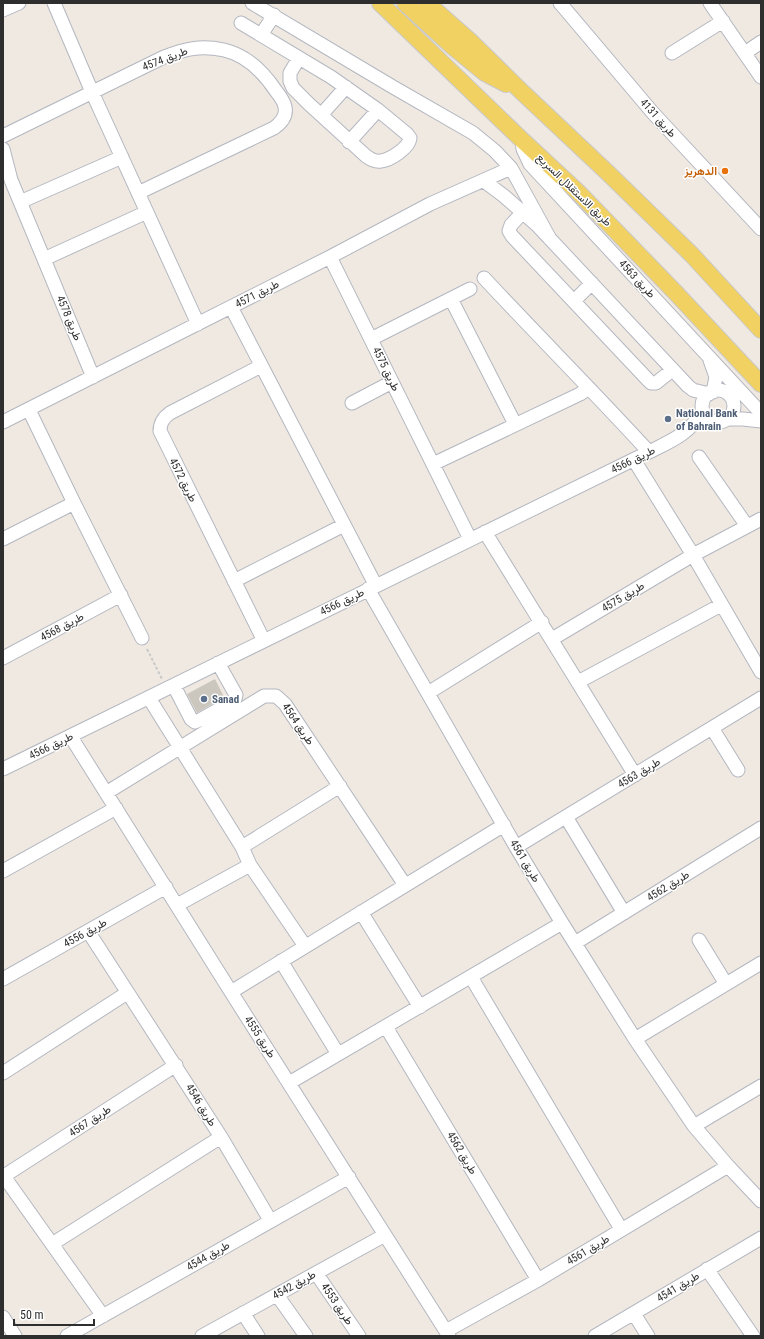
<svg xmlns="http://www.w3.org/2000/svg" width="764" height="1339" viewBox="0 0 764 1339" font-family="'Roboto Condensed',Vazirmatn,sans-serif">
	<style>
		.building { fill: #cbc7bf }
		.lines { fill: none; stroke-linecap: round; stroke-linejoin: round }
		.minor-casing { stroke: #b4b7c1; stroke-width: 15 }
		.major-casing { stroke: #c9c9c9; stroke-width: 18 }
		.path { stroke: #c9c9c9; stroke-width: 2; stroke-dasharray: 3 2; stroke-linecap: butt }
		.minor { stroke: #fff; stroke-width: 13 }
		.major { stroke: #f2d163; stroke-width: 16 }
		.food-dot { fill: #e8710a; stroke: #fff; stroke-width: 1.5 }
		.service-dot { fill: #5c6f8a; stroke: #fff; stroke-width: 1.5 }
		.labels { text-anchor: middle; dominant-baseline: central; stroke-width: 3; stroke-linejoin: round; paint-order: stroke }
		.street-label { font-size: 11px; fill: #2e2e2e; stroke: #fff }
		.food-label { font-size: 11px; font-weight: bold; fill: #c56008; stroke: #fff; text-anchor: end }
		.service-label { font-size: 11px; font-weight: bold; fill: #4e5e75; stroke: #fff; text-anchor: start }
	</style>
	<rect width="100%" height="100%" fill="#efe9e1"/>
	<!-- building -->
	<path class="building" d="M215,679L224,697L197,713L187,694Z"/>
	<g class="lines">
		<!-- minor casing -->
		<g class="minor-casing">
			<path id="minor" d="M54,3L92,92L198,324
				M252,3L393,87L473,133L495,151L511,168L550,239
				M560,3L653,113L761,229
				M710,3L761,77
				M3,10L19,3
				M241,23L331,77L378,110L407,134L410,138C409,148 390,160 381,161C375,162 370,159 366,156L309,104L293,88L290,81V73L299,58
				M261,35L274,15
				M672,53L723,21
				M745,53L761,42
				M321,115L346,87
				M3,136L164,57C185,49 200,45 224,50C246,55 264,73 276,91C280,96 284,101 285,107C287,116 281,123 274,128L138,193
				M522,140L523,149L530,164L761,413
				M349,142L378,110
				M3,149L11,180L93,377
				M484,181L504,196L537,225L688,386L693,390L709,394
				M20,202L122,157
				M523,212L511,225L509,231L512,236L649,381L651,383H656L671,371
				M330,257L470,539
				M44,259L147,212
				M484,278C539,337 595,393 649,452
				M451,299L515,424
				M574,301L592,283
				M231,307L376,586
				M371,339L470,289
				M710,360L716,377L713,392
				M261,366L170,413C163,418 160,423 160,431L264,641
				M702 406a16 16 0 1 1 32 0a16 16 0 1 1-32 0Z
				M352,403L392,382
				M29,410L74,503L142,638
				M727,419H743L761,421
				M3,422L330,257L430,204L511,168
				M699,457L747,526
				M634,460L693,555L761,672
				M433,464L580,394L589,388
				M485,532L635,775
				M3,539L74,503
				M234,581L344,525
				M368,589L516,847L562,923L635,1039L694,1126L728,1166L761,1201
				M552,639L693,555L761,519
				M3,658L121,595
				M578,682L721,605
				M174,686L191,719L195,722L200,720L232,702L235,699L236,695L218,663
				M428,693L542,622
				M149,698L242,847L250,865L305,946
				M712,728L738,770
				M71,737L231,992L449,1336
				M3,769L649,452C671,441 689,434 703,411
				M106,793L264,696H276L285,704L405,885
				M566,817L624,913
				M242,847L340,786
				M516,847L761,698
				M3,871L116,808
				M177,905L250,865
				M361,912L420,1007
				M88,931L221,1137L270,1220
				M699,940L726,984
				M575,943L761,828
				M281,961L338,1054
				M471,977L621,1229
				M3,979L166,887
				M231,992L504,825
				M386,1027L538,1280
				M635,1039L761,963
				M3,1073L127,993
				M289,1083L562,923
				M694,1126L761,1086
				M3,1175L103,1316
				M4,1176L176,1065
				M52,1244L221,1137
				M707,1269L753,1336
				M316,1273L359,1336
				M277,1295L306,1336
				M243,1313L258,1336
				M634,1314L648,1336
				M3,1317L15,1336
				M446,1331L538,1280L728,1166
				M67,1336L349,1177
				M202,1336L385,1235
				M595,1336L761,1238"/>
		</g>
		<!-- major casing -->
		<g class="major-casing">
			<path id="major" d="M380,3L522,140L578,192L674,291L761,384
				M405,3L452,46L485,73L506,84
				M427,3L470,41L522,92L608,173L692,255L761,330"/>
		</g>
		<!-- path -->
		<path class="path" d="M147,649L162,679"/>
		<!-- minor -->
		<use href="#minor" class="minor"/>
		<!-- major -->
		<use href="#major" class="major"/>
	</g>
	<!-- markers -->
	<circle class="food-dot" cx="725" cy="171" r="4"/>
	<g class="service-dot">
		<circle cx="668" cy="419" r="4"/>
		<circle cx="204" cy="699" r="4"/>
	</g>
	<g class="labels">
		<!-- street labels -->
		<g class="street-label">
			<text transform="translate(165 59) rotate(-21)">طريق 4574</text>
			<text transform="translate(658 118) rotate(48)">طريق 4131</text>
			<text transform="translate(574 190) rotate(44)">طريق الاستقلال السريع</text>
			<text transform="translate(637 279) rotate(47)">طريق 4563</text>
			<text transform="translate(257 294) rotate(-27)">طريق 4571</text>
			<text transform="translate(69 318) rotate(67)">طريق 4578</text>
			<text transform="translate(386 369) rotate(64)">طريق 4575</text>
			<text transform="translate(633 460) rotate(-26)">طريق 4566</text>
			<text transform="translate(183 480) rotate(63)">طريق 4572</text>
			<text transform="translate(623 597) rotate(-31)">طريق 4575</text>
			<text transform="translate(342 602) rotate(-26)">طريق 4566</text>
			<text transform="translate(62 627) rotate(-28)">طريق 4568</text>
			<text transform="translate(298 724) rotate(56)">طريق 4564</text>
			<text transform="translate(51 746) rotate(-26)">طريق 4566</text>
			<text transform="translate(639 773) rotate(-31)">طريق 4563</text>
			<text transform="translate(525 861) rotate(59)">طريق 4561</text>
			<text transform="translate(668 886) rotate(-32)">طريق 4562</text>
			<text transform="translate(85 933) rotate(-29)">طريق 4556</text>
			<text transform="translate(260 1037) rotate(57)">طريق 4555</text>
			<text transform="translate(201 1105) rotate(58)">طريق 4546</text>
			<text transform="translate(90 1121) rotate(-33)">طريق 4567</text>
			<text transform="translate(462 1153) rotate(59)">طريق 4562</text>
			<text transform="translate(588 1250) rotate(-31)">طريق 4561</text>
			<text transform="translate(208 1256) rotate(-30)">طريق 4544</text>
			<text transform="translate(294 1285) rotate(-29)">طريق 4542</text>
			<text transform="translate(678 1287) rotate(-31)">طريق 4541</text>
			<text transform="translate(337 1304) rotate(56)">طريق 4553</text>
		</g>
		<!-- food labels -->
		<g class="food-label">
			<text x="717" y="171">الدهريز</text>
		</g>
		<!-- service labels -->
		<g class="service-label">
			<text x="676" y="413">National Bank<tspan x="676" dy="13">of Bahrain</tspan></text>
			<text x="212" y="699">Sanad</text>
		</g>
	</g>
	<!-- border -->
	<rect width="764" height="1339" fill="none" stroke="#2e2e2e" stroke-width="8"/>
	<!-- scale -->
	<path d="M14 1319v6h80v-6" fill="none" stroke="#2e2e2e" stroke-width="2"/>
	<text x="20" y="1319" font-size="12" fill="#2e2e2e" stroke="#ffffff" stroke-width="3" paint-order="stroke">50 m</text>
</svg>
